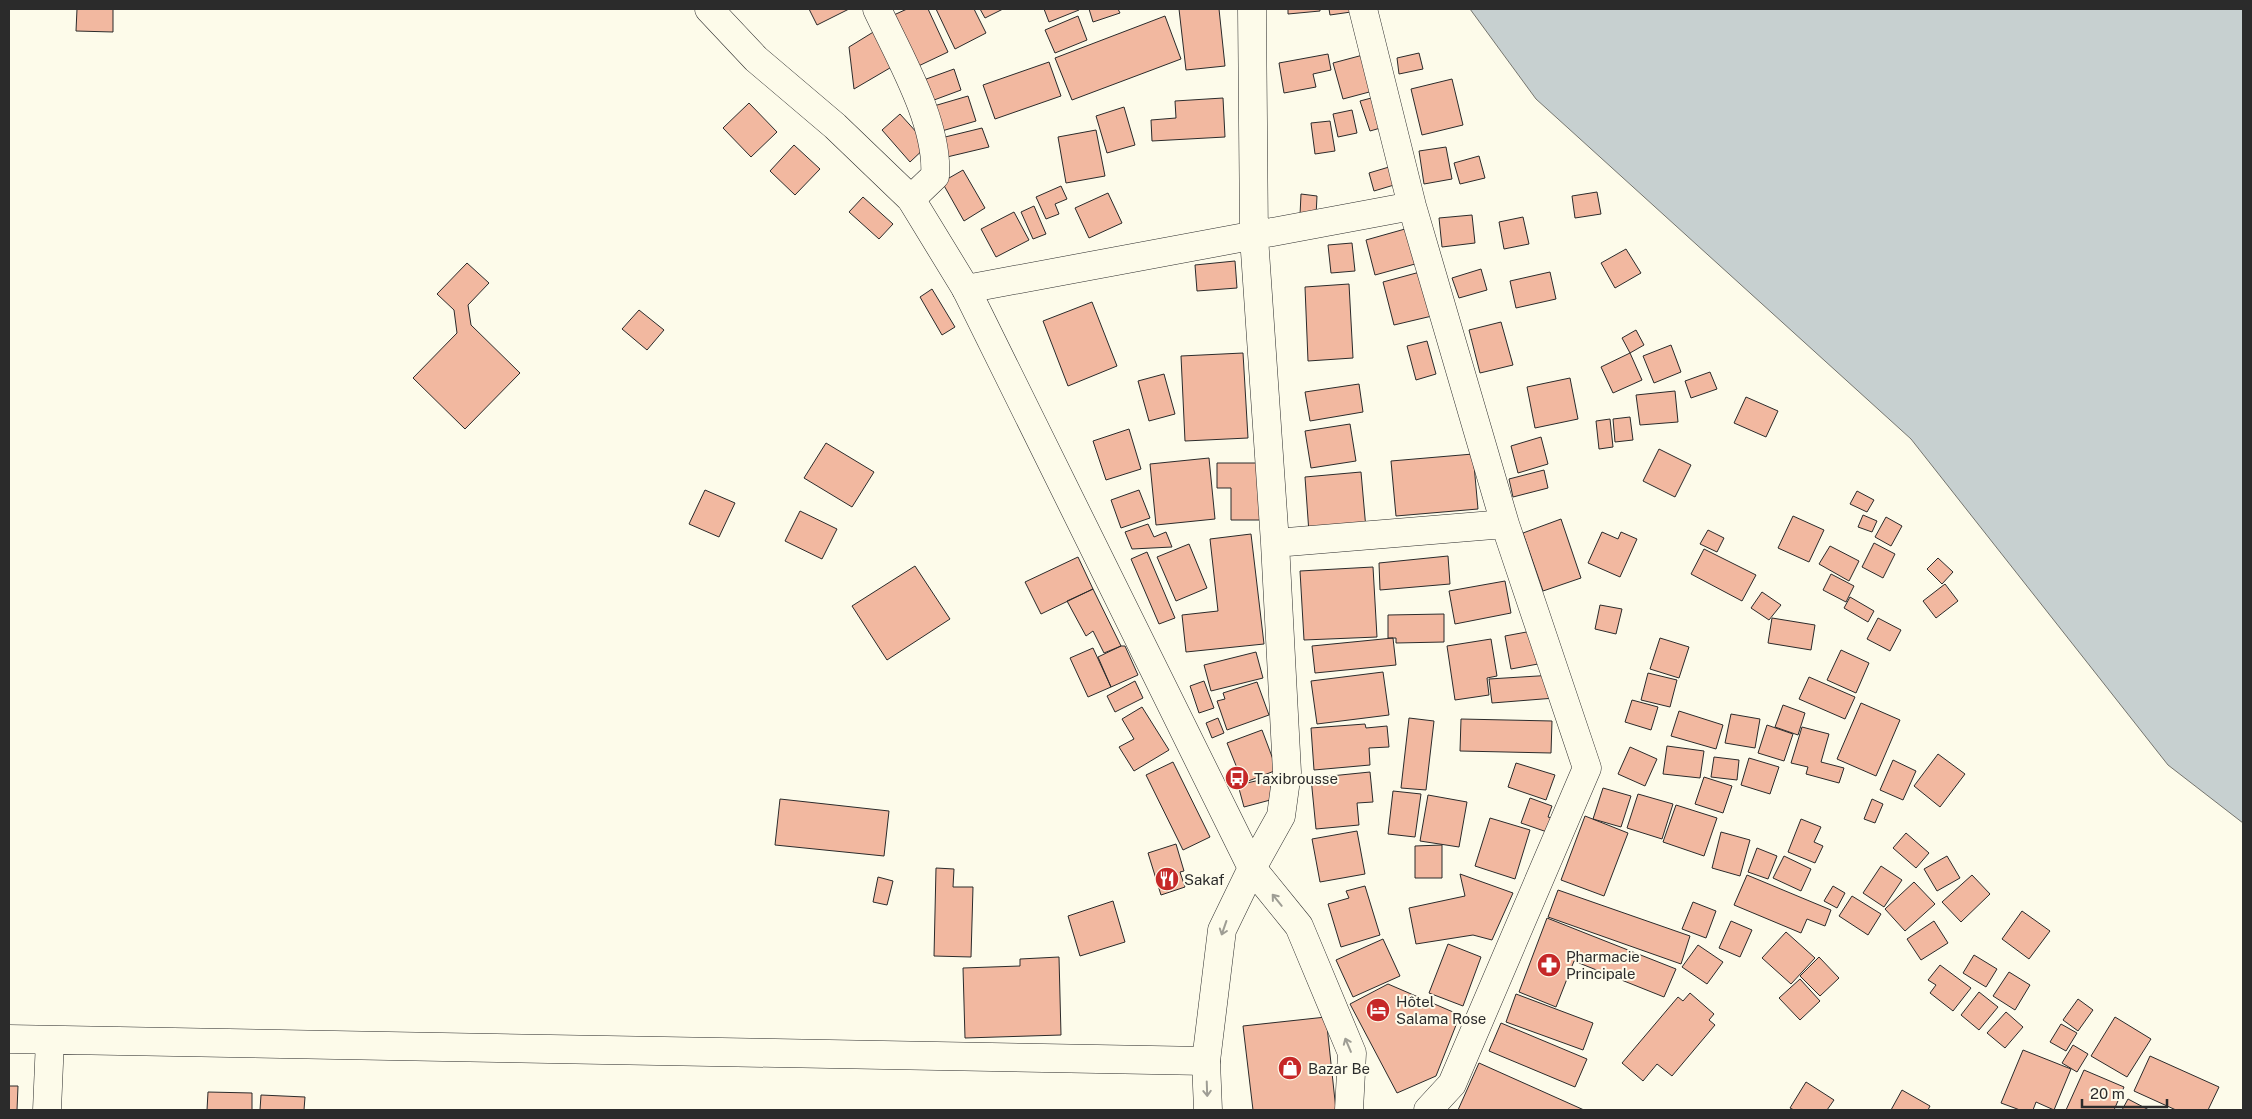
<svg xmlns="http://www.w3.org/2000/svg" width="2252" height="1119" viewBox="0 0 2252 1119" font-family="'Public Sans',sans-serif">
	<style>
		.water { fill: #c7d0d0; stroke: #74746e }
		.building { fill: #f2b8a0; stroke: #2b2b2b }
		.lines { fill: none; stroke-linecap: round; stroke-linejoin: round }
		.minor-casing { stroke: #2b2b2b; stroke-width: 29 }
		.major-casing { stroke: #2b2b2b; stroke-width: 29 }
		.minor { stroke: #fdfbea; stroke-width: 28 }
		.major { stroke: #fdfbea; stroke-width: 28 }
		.oneway { stroke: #9e9d94 }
		.labels { text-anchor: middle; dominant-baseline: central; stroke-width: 4; stroke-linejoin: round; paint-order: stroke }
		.poi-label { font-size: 15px; fill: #2b2b2b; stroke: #fdfbea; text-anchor: start }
	</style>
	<rect width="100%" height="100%" fill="#fdfbea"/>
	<!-- water -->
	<path class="water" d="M1470,9H2243V823L2168,765L1911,439L1536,99Z"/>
	<!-- building -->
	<path class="building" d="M77,9H113V32L76,31Z
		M809,9H849L817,25Z
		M907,9H928L948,52L910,70L885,19Z
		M936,9H974L986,33L955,49Z
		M980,9H1003L985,18Z
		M1044,9H1079V10L1049,22Z
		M1089,9H1118L1120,13L1093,22Z
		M1179,9H1219L1225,66L1186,70Z
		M1288,9H1320V11L1288,14Z
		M1329,9H1351V12L1330,15Z
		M1078,16L1087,40L1055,53L1045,30Z
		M1165,16L1181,59L1072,100L1055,58Z
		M875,31L895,65L854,89L849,47Z
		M1419,53L1423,69L1399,74L1397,58Z
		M1328,54L1331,70L1313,74L1316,87L1284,93L1279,63Z
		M1363,55L1373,91L1343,99L1333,63Z
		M1049,62L1061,96L995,119L983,85Z
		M954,69L961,90L926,103L918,82Z
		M1452,79L1463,125L1422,135L1411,89Z
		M968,96L976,121L935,133L927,108Z
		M1375,97L1384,127L1370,131L1360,101Z
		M1223,98L1225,137L1152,141L1151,120L1176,118L1175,101Z
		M749,103L777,132L751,157L723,128Z
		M1124,107L1135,145L1107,153L1096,116Z
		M1352,110L1357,133L1338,137L1333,114Z
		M900,114L928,145L910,162L882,130Z
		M1330,121L1335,151L1315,154L1311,123Z
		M982,128L989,147L947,157L941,138Z
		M1096,130L1105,176L1066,183L1058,137Z
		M794,145L820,169L795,195L770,171Z
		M1446,147L1452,179L1424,184L1419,151Z
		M1479,156L1485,178L1460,184L1454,163Z
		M1389,167L1394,185L1374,191L1369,173Z
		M963,170L985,208L964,221L942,182Z
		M1061,186L1067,199L1055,204L1059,214L1046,219L1036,197Z
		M1597,192L1601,214L1575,218L1572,196Z
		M1108,193L1122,223L1089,238L1075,208Z
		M1301,194L1317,196L1316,216L1300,215Z
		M863,197L893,224L879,239L849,212Z
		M1034,206L1046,234L1033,239L1021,212Z
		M1014,212L1029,240L996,257L981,229Z
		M1472,215L1475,243L1442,247L1439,218Z
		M1523,217L1529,244L1504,249L1499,222Z
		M1405,229L1415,264L1375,275L1366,240Z
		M1352,243L1355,271L1331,273L1328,245Z
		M1626,249L1641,273L1615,288L1601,263Z
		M1235,261L1237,288L1197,291L1195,265Z
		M467,263L489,283L468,305L471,325L520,373L465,429L413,378L457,333L454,310L437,294Z
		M1481,269L1487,290L1459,298L1452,278Z
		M1420,272L1432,316L1394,325L1383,282Z
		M1550,272L1556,299L1516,308L1510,281Z
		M1349,284L1353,358L1308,361L1305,287Z
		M932,289L955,327L942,335L920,297Z
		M1092,302L1117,366L1068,386L1043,321Z
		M639,310L664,330L647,350L622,329Z
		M1501,322L1513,365L1480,373L1469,330Z
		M1636,330L1644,345L1630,353L1622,338Z
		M1427,341L1436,374L1416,380L1407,346Z
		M1671,345L1681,372L1654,383L1643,356Z
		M1243,353L1248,438L1185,441L1181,356Z
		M1630,353L1642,380L1613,393L1601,367Z
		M1710,372L1717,389L1691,398L1685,381Z
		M1164,374L1175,414L1149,421L1138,381Z
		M1570,378L1578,419L1535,428L1527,387Z
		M1359,384L1363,412L1310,421L1305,392Z
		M1675,391L1678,422L1640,425L1636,395Z
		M1746,397L1778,411L1766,437L1734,423Z
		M1630,417L1633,440L1615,442L1613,419Z
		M1610,419L1613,447L1599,449L1596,421Z
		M1350,424L1356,461L1311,468L1305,431Z
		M1129,429L1141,469L1106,480L1093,441Z
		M1541,437L1548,464L1518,473L1511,446Z
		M826,443L874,472L852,507L804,478Z
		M1659,449L1691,465L1675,497L1643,481Z
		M1473,454L1478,509L1396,516L1391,461Z
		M1209,458L1215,519L1156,525L1150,464Z
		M1217,463H1261V520H1231V488H1217Z
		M1544,470L1548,488L1513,497L1509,479Z
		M1361,472L1366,529L1309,533L1305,477Z
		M705,490L735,503L719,537L689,524Z
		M1139,490L1150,518L1121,528L1111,500Z
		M1857,491L1874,500L1867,512L1850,504Z
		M800,511L837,529L822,559L785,541Z
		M1863,515L1877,521L1872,532L1858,527Z
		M1793,516L1824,530L1809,562L1778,548Z
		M1886,517L1902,526L1891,546L1875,537Z
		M1561,519L1581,578L1543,591L1523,533Z
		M1148,524L1154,537L1166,532L1172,547L1132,549L1125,532Z
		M1708,530L1724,538L1717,552L1700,544Z
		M1602,532L1618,539L1621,532L1637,539L1620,577L1588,563Z
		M1251,534L1264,644L1186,652L1182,615L1218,611L1210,539Z
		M1874,543L1895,554L1883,578L1862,567Z
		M1189,544L1207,588L1176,601L1157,557Z
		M1830,546L1859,561L1849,581L1819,564Z
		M1704,549L1756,575L1742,601L1691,574Z
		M1147,552L1175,618L1159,624L1131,559Z
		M1448,556L1450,584L1380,590L1379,563Z
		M1078,557L1093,589L1041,614L1025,582Z
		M1938,558L1953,572L1942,584L1927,569Z
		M915,566L950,619L887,660L852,606Z
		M1373,567L1377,637L1304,640L1300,571Z
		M1831,574L1854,586L1846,602L1823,590Z
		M1505,581L1511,613L1455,624L1449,591Z
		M1945,584L1958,601L1936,618L1923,601Z
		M1093,589L1121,646L1104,653L1093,631L1086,636L1067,601Z
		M1762,592L1781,605L1769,620L1751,608Z
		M1850,597L1874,611L1868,622L1844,608Z
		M1600,605L1622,609L1616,634L1595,629Z
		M1444,614V642L1396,643V638H1388V615Z
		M1772,618L1815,625L1811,650L1768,643Z
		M1878,618L1901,630L1890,651L1867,639Z
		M1532,631L1538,664L1511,669L1505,636Z
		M1393,638L1396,665L1315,673L1312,646Z
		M1660,638L1689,647L1679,678L1650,669Z
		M1491,639L1497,676L1487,678L1489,695L1455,700L1447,646Z
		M1121,646H1125L1138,675L1111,687L1098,657Z
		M1093,648L1111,687L1088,697L1070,658Z
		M1841,650L1869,663L1856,693L1827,680Z
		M1256,652L1263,678L1211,691L1204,665Z
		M1383,672L1389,715L1317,724L1311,681Z
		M1648,673L1677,680L1670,707L1641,700Z
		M1554,675L1555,698L1492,703L1489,679Z
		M1809,677L1855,697L1845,719L1799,699Z
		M1135,681L1143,698L1115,712L1107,696Z
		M1204,681L1214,708L1199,713L1190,686Z
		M1257,682L1269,715L1227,730L1217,701L1225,699L1223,693Z
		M1632,700L1658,707L1651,730L1625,722Z
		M1861,703L1900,720L1876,776L1837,759Z
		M1783,705L1805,713L1798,735L1775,727Z
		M1142,707L1169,750L1134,771L1119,747L1134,739L1122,719Z
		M1679,711L1723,725L1716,749L1671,736Z
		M1731,714L1760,719L1755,748L1725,743Z
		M1218,718L1224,733L1212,738L1206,723Z
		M1409,718L1434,721L1426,790L1401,788Z
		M1461,719L1552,721L1551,753L1460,751Z
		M1365,724L1366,728L1387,726L1389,747L1369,748L1370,765L1314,770L1311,728Z
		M1767,725L1793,734L1784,761L1758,753Z
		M1802,727L1829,734L1821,762L1844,768L1839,783L1806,774L1808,767L1791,763Z
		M1262,730L1277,770L1243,783L1227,743Z
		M1667,746L1704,751L1700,778L1663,774Z
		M1630,747L1657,759L1645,786L1618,774Z
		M1938,754L1965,774L1940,807L1914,786Z
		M1714,757L1739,760L1737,780L1711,777Z
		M1749,758L1779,767L1770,794L1741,785Z
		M1893,760L1916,771L1903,800L1880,790Z
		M1173,762L1210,837L1183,850L1146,775Z
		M1516,763L1555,775L1546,800L1508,787Z
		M1370,772L1373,802L1357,803L1359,825L1316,829L1311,778Z
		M1704,777L1732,786L1723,813L1695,804Z
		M1269,778L1274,799L1244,807L1238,785Z
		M1603,788L1631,796L1621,827L1593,819Z
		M1393,791L1421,794L1415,837L1388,834Z
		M1638,794L1673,804L1662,839L1627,828Z
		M1428,795L1467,802L1459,847L1420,841Z
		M1530,798L1552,806L1548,817L1552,818L1547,832L1521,823Z
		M780,799L889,811L884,856L775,845Z
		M1872,799L1883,804L1875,823L1864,819Z
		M1676,805L1717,818L1704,856L1663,842Z
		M1585,816L1628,833L1604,896L1561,880Z
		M1490,818L1530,830L1515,879L1475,866Z
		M1801,819L1821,827L1814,842L1823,846L1815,863L1788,852Z
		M1357,831L1365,874L1320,882L1312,839Z
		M1721,832L1750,840L1740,876L1712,868Z
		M1906,833L1929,853L1916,868L1893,848Z
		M1176,844L1184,871L1180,872L1185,887L1161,895L1148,853Z
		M1442,845V878H1415V846Z
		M1757,848L1777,856L1768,879L1748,872Z
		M1784,856L1811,869L1801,891L1773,878Z
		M1947,856L1960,878L1937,891L1924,869Z
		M1881,866L1902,880L1884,907L1863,893Z
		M936,868L954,869L953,887H973L971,957L934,956Z
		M1460,874L1513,893L1492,940L1473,935L1416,944L1409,908L1465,896Z
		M1747,875L1831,910L1825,926L1807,919L1801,933L1734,905Z
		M1972,875L1990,894L1961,922L1942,902Z
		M878,877L893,881L887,905L873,902Z
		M1914,882L1935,904L1905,931L1885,909Z
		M1365,886L1380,935L1341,947L1328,904L1349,898L1346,891Z
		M1833,886L1845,893L1837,908L1824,901Z
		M1558,890L1690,936L1681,964L1548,917Z
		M1852,896L1881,914L1868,935L1839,916Z
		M1113,901L1125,942L1080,956L1068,916Z
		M1693,902L1716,911L1706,938L1682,929Z
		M2022,911L2050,931L2029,959L2002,939Z
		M1547,918L1676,969L1664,997L1574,961L1556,1007L1519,992Z
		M1731,921L1752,930L1740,957L1719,948Z
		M1934,921L1948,943L1921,960L1907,939Z
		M1786,932L1815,958L1791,984L1762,958Z
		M1383,939L1400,976L1353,997L1336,960Z
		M1448,944L1481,957L1463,1006L1429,993Z
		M1698,945L1723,962L1707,984L1682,967Z
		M1974,955L1997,969L1986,987L1963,973Z
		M1059,957L1061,1035L965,1038L963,968L1020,966V959Z
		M1819,957L1839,978L1820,996L1800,976Z
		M1940,965L1971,988L1953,1011L1930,993L1936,985L1928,980Z
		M2009,972L2030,985L2015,1010L1993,996Z
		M1800,979L1820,1001L1800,1020L1779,998Z
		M1388,984L1460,1015L1436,1076L1397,1093L1350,1004Z
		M1979,992L1998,1007L1979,1030L1961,1015Z
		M1690,993L1714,1014L1709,1020L1715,1025L1672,1076L1657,1064L1643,1081L1622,1063L1678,997L1683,1001Z
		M1516,994L1593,1023L1583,1050L1506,1022Z
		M2078,999L2093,1010L2078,1031L2063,1020Z
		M2006,1012L2023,1027L2005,1048L1987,1033Z
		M1326,1017L1336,1110H1253L1243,1026Z
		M2115,1017L2151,1039L2127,1077L2091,1056Z
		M1501,1023L1587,1059L1575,1087L1489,1051Z
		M2061,1024L2077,1033L2066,1051L2050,1042Z
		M2073,1045L2088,1054L2077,1072L2062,1063Z
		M2023,1050L2071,1069L2054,1110L2036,1102L2033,1110H2020L2001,1103Z
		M2150,1056L2219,1087L2208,1110H2176L2134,1091Z
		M1479,1063L1584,1110H1458Z
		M2084,1070L2124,1087L2114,1110H2066Z
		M1806,1082L1834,1100L1827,1110H1794L1790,1108Z
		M9,1086H18L17,1110H9Z
		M1902,1090L1930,1106L1928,1110H1891Z
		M208,1092L252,1093V1110H207Z
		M261,1095L305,1097L304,1110H260Z
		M2128,1099L2149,1110H2122Z"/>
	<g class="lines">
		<!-- minor casing -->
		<g class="minor-casing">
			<path id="minor" d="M877,9C899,56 939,124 935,176L911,199
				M1363,9L1412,206L1505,524
				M966,289L1412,206
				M1275,543L1505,524L1587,768L1452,1084L1428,1110
				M1252,868L1281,816L1287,772L1275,543L1254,237L1252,9
				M9,1039L1206,1061
				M47,1110L50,1040"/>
		</g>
		<!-- major casing -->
		<g class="major-casing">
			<path id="major" d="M709,9L756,59L835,126L911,199L966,289L1252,868L1299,926L1352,1053L1349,1110
				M1208,1110L1206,1061L1222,930L1252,868"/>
		</g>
		<!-- minor -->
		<use href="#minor" class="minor"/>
		<!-- major -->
		<use href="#major" class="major"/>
	</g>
	<!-- one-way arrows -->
	<defs><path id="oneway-shaft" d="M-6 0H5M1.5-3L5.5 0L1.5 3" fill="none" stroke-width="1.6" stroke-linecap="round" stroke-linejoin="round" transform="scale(1.25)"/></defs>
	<g class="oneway">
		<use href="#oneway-shaft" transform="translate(1277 900) rotate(-129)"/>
		<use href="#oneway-shaft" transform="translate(1224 928) rotate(109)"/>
		<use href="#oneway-shaft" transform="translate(1348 1045) rotate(-113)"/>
		<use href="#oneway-shaft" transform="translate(1207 1089) rotate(88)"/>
	</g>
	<!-- icons -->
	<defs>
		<g id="bus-disc" transform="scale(1.25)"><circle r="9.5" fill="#c62828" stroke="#fdfbea"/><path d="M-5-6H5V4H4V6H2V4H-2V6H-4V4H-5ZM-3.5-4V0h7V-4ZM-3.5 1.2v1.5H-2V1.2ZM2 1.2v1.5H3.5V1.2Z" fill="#fff"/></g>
		<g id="restaurant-disc" transform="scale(1.25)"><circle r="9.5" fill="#c62828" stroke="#fdfbea"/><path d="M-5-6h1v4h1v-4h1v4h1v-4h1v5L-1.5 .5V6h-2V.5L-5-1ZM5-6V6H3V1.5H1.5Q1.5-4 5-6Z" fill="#fff"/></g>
		<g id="pharmacy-disc" transform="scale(1.25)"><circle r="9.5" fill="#c62828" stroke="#fdfbea"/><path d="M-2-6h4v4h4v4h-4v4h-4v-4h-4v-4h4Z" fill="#fff"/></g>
		<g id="hotel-disc" transform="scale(1.25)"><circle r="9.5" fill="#c62828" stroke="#fdfbea"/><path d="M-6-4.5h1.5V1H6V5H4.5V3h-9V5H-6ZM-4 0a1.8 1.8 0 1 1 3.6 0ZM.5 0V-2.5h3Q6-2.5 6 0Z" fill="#fff"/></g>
		<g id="shop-disc" transform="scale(1.25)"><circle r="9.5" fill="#c62828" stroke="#fdfbea"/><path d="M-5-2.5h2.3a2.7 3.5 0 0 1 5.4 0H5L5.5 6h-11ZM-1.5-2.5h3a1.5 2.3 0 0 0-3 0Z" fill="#fff"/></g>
	</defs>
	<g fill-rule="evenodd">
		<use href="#bus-disc" x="1237" y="778"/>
		<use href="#restaurant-disc" x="1167" y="879"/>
		<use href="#pharmacy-disc" x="1549" y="965"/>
		<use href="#hotel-disc" x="1378" y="1010"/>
		<use href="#shop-disc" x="1290" y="1068"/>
	</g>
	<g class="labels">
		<!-- poi labels -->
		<g class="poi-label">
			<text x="1254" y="778">Taxibrousse</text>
			<text x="1184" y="879">Sakaf</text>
			<text x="1566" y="956">Pharmacie<tspan x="1566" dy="17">Principale</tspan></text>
			<text x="1396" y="1001">Hôtel<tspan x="1396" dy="17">Salama Rose</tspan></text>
			<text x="1308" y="1068">Bazar Be</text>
		</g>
	</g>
	<!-- border -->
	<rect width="2252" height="1119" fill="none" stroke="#2b2b2b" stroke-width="20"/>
	<!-- scale -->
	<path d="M2082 1099v8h85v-8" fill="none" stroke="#2b2b2b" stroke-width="2.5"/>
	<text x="2090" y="1099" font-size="15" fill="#2b2b2b" stroke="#fdfbea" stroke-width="4" paint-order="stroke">20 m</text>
</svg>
